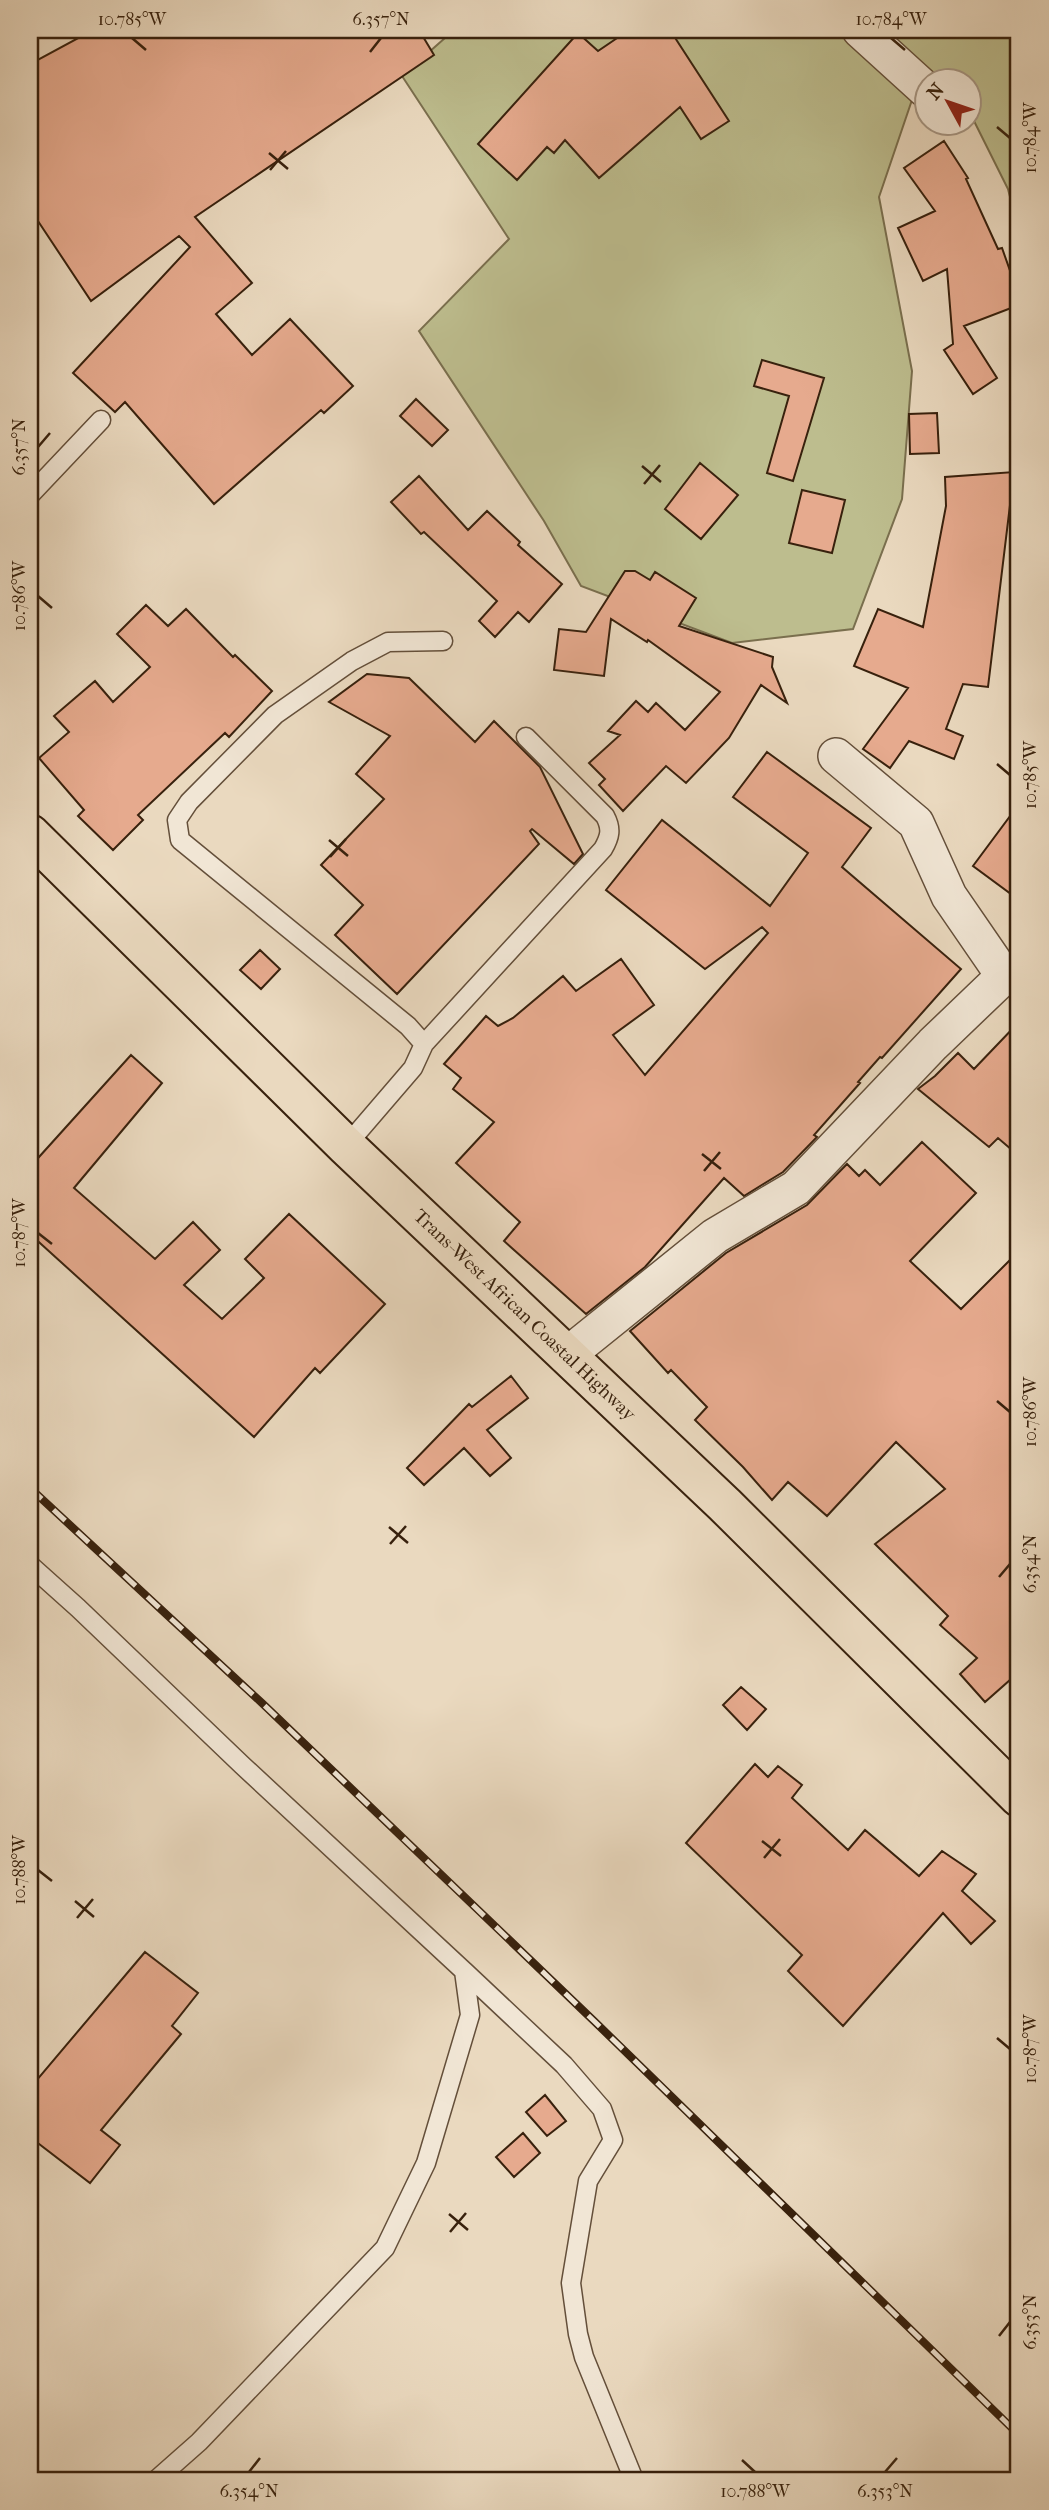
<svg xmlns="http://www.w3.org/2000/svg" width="1049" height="2510" viewBox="0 0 1049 2510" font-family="'IM FELL French Canon',serif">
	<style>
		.green { fill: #bdbd8e; stroke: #7a6f4e; stroke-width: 2 }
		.building { fill: #e6aa8e; stroke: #38210d; stroke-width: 2 }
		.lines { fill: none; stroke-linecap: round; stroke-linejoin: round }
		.lane-casing { stroke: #644f3a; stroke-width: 21 }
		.street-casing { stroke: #644f3a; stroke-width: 38 }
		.highway-casing { stroke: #38210d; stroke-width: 42 }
		.lane { stroke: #f1e6d5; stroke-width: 18 }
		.street { stroke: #f1e6d5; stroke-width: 35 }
		.highway { stroke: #ead9bf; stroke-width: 38 }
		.rail-casing { stroke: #38210d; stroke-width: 8 }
		.rail { stroke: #f1e6d5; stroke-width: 5; stroke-dasharray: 16; stroke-linecap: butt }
		.ticks { fill: none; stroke: #38210d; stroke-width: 2.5 }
		.labels { text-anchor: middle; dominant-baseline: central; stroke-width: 7; stroke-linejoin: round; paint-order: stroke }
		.street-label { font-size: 19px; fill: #38210d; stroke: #f1e6d5 }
		.neatline { fill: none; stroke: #38210d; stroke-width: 2.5 }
		.ticks-label { font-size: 18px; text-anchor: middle; fill: #38210d }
	</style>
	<rect width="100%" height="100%" fill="#ead9bf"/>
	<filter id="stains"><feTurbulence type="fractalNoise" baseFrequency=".00286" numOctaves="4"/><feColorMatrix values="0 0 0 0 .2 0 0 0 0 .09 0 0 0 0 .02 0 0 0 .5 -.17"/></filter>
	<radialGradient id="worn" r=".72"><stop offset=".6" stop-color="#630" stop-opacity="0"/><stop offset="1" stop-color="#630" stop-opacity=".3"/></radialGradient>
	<!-- green -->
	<path class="green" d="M454,30H1019V232L1008,189L969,111L968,80H926L913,97L879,197L912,371L902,499L853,629L732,643L581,586L544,521L419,331L509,239L402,76Z"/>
	<!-- building -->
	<path class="building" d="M93,30H419L434,55L195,217L252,283L216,314L252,355L290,319L353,386L324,413L321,410L214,504L125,402L115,412L73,373L190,247L179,236L91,301L30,209V64Z
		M629,30H670L729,121L701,139L680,107L599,178L565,140L554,153L547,147L517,180L478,144L578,33L598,51Z
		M944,141L968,178L966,179L998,249L1002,248L1019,296V305L964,326L997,378L973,394L944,350L953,344L947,269L923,281L898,228L935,211L904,168Z
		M762,360L824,378L793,481L767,473L789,396L754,386Z
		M416,399L448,430L432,446L400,416Z
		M937,413L939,453L910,454L909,414Z
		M700,463L738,495L701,539L665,509Z
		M1014,472L988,687L963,684L946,729L963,736L954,759L909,741L890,768L863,749L908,688L854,666L878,609L923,627L946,506L945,477Z
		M419,476L468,530L487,511L520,542L518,545L562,584L529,622L518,612L495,637L479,621L497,601L424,532L421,534L391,502Z
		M802,490L845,500L832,553L789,543Z
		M625,571H635L650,580L655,572L696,598L679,626L773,657L772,667L787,703L761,685L729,738L686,783L666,766L623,811L599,785L605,779L589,763L620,735L608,731L636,701L648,712L656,703L685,730L720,692L648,640L647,642L611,619L604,676L554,670L559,629L586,632Z
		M146,605L168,626L186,609L233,657L235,655L272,691L229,737L225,733L138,815L143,820L113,850L78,816L84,810L39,758L69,732L54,716L95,681L113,702L150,667L117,634Z
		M367,674L409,678L475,742L494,721L540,767L583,854L574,864L532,829L530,831L539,844L397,994L335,935L363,905L321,865L384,799L356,774L390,736L329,702Z
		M767,752L871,828L842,867L961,969L882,1058L880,1057L858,1082L860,1083L814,1135L817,1137L783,1172L744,1196L724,1178L645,1267L586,1314L504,1241L520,1222L456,1163L494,1122L453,1089L461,1078L444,1064L486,1016L498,1026L513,1018L563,976L576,991L621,959L654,1005L613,1035L645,1075L768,933L762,927L705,969L606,890L662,820L770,906L808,853L733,797Z
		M1019,804V900L973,866Z
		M260,950L280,969L261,989L240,970Z
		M1019,1022V1156L998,1138L989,1147L918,1089L935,1076L958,1053L974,1069Z
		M131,1055L162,1083L74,1188L155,1259L193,1222L220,1250L184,1285L222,1319L264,1278L245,1259L289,1214L385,1304L320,1373L315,1368L254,1437L30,1234V1167Z
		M922,1142L976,1193L910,1261L961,1309L1019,1251V1672L985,1702L960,1674L977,1658L940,1625L948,1616L875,1544L945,1489L896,1442L827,1516L788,1482L772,1500L743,1467L695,1420L707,1407L671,1370L668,1373L630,1331L726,1253L807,1205L847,1164L859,1176L865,1170L880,1185Z
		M511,1376L528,1398L487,1430L511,1458L490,1476L464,1448L424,1485L407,1468L469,1404L472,1407Z
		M741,1687L766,1709L747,1730L723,1705Z
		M755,1764L768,1777L778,1766L802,1785L792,1798L848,1850L865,1830L919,1876L942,1851L976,1874L962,1891L995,1921L971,1944L943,1913L843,2026L788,1971L802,1955L686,1843Z
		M145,1952L198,1993L172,2026L181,2034L101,2130L120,2145L90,2183L30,2137V2088Z
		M545,2095L566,2121L547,2136L526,2112Z
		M523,2133L540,2153L514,2177L496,2157Z"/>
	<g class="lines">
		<!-- lane casing -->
		<g class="lane-casing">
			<path id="lane" d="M30,495L101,420
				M424,1044L603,849C610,837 612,829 605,816L526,737
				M346,1146L413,1068L424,1044L408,1026L180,840L177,820L189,802L275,715L352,661L388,642L443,641
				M30,1565L78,1608L242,1765L464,1971L470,2015L426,2163L385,2248L199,2442L156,2480
				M464,1971L564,2065L602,2109L613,2140L588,2181L571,2283L578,2334L584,2357L634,2480"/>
		</g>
		<!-- street casing -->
		<g class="street-casing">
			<path id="street" d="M860,30L926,90
				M836,756L916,823L949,896L1004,976
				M566,1356L715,1236L796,1188L933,1044L1004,976L1019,968"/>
		</g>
		<!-- highway casing -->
		<g class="highway-casing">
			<g id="highway">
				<path id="s1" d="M30,834L346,1146L725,1505L1019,1797"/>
			</g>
		</g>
		<!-- lane -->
		<use href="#lane" class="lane"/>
		<!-- street -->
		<use href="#street" class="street"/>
		<!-- highway -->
		<use href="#highway" class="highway"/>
		<!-- rail casing -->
		<g class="rail-casing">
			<path id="rail" d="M30,1488L263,1704L594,2021L1019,2435"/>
		</g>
		<!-- rail -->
		<use href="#rail" class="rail"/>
	</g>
	<!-- ticks -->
	<path class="ticks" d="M132,38L146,50M891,38L905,50M370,52L381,38M997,127L1010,138M269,153L288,169M270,170L286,151M38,447L50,433M642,466L661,482M644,484L660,465M38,596L52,608M997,764L1010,775M329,840L348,856M330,857L346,839M702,1154L721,1169M704,1171L720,1152M38,1233L52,1244M997,1401L1010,1412M389,1527L408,1543M390,1544L406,1526M999,1577L1010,1564M762,1841L781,1856M764,1858L780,1839M38,1870L52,1881M75,1901L94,1917M77,1918L93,1899M997,2038L1010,2049M449,2214L468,2230M450,2232L466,2213M999,2336L1010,2322M742,2460L755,2472M249,2472L260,2458M885,2472L897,2458"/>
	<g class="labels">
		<!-- street labels -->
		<g class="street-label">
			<text stroke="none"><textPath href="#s1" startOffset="690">Trans-West African Coastal Highway</textPath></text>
		</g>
	</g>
	<!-- margin -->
	<rect width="1049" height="2510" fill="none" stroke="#ead9bf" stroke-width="77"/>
	<!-- north arrow -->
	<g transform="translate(948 102) rotate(310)"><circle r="33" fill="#f1e6d5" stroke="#a79785" stroke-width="2"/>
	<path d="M0-5L12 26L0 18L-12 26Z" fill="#8f2418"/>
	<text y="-10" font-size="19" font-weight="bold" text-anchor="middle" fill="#38210d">N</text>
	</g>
	<rect x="38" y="38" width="972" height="2434" class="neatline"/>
	<g class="ticks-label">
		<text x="132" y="25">10.785°W</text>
		<text x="381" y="25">6.357°N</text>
		<text x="891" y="25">10.784°W</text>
		<text transform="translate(1030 138) rotate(-90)" y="6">10.784°W</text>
		<text transform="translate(19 447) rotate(-90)" y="6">6.357°N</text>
		<text transform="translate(19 596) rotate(-90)" y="6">10.786°W</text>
		<text transform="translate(1030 775) rotate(-90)" y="6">10.785°W</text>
		<text transform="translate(19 1233) rotate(-90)" y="6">10.787°W</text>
		<text transform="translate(1030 1412) rotate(-90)" y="6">10.786°W</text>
		<text transform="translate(1030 1564) rotate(-90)" y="6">6.354°N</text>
		<text transform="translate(19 1870) rotate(-90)" y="6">10.788°W</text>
		<text transform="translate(1030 2049) rotate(-90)" y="6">10.787°W</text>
		<text transform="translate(1030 2322) rotate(-90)" y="6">6.353°N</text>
		<text x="249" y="2497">6.354°N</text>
		<text x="755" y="2497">10.788°W</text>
		<text x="885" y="2497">6.353°N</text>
	</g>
	<rect width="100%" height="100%" filter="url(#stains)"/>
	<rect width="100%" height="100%" fill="url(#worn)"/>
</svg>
